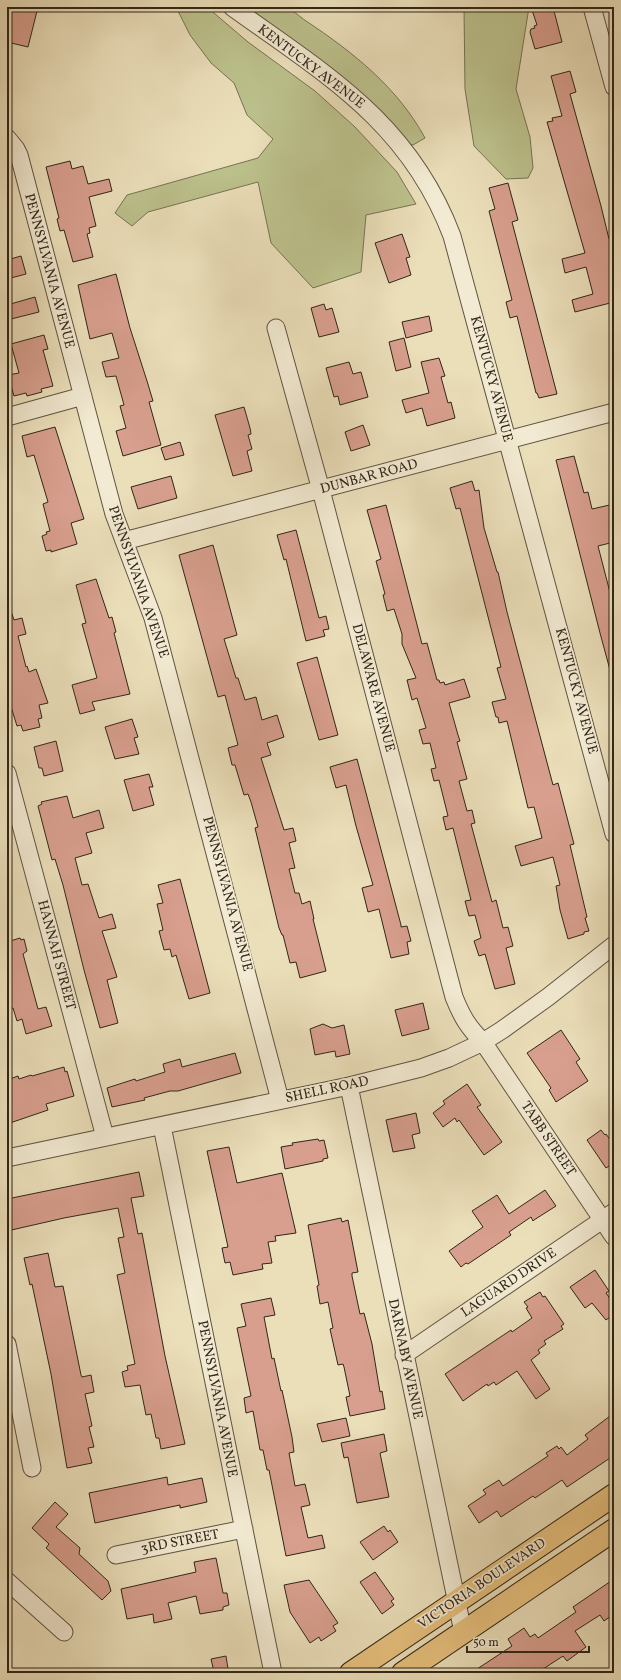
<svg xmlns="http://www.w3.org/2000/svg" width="621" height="1680" viewBox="0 0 621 1680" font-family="Vollkorn,serif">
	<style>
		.green { fill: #bcc18c; stroke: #767452 }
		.building { fill: #d89f8e; stroke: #302619 }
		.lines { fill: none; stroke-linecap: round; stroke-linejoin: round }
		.minor-casing { stroke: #5f5441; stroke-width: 19 }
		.major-casing { stroke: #302619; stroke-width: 24 }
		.minor { stroke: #f2ead2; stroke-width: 17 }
		.major { stroke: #e6c07d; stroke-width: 22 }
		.labels { text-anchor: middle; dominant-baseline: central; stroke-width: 3.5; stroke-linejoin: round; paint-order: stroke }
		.street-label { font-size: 14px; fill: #302619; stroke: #f2ead2 }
	</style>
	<rect width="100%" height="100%" fill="#ebdfba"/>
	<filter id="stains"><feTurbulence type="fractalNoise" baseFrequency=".005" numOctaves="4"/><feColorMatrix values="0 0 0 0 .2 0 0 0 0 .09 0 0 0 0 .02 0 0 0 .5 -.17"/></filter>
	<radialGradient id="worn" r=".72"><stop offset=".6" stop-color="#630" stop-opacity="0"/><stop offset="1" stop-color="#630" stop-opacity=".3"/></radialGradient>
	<!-- green -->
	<path class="green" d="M176,7H207L248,42L315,91L355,127L397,172L416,204L366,215L361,272L313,288L271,243L258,182L148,212L132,226L115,213L127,195L258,158L273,139L247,115L234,83L211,63L190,35Z
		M247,7C258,7 272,5 283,7C291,8 300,17 306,21C353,52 398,88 425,138L413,145L410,144C365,88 305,49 247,7Z
		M464,7H529L516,89L530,137L533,168L528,178L506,179L474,146L465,89Z"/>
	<!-- building -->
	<path class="building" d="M7,7H38L28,47L7,42Z
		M531,7H553L562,42L535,49L530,32L531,29L535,28L534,26L537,25Z
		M570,71L576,92L570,94L601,206L609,239L614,238V302L575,312L572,300L593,294L586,267L565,273L562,259L585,253L547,122L553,121L552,118L562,116L551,76Z
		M70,161L72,169L83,166L88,184L109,179L112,191L89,197L96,226L89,228L90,233L87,234L93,257L73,262L64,230L60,231L57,219L59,218L46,167Z
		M508,183L518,220L512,222L557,394L539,398L537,393H536L517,316L510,318L506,302L512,300L489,211L495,209L489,188Z
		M402,234L410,257L406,258L411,275L389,283L375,243Z
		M21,256L26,274L7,279V260Z
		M116,274L130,328L147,381L153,401L149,402L161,445L123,456L116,431L126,428L120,406L124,405L116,376L106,377L102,362L119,358L112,333L90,339L78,285Z
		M35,297L39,312L7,320V305Z
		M324,304L326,310L332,308L339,332L319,337L311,308Z
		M429,316L432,331L406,338L402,322Z
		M44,335L48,349L43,350L53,386L41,389L42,392L27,396L26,393L14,396L8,375L19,373L11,344Z
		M404,338L411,367L396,371L389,342Z
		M439,358L445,376L441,377L448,403L451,402L455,418L427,426L422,408L406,413L402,400L429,393L421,362Z
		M349,362L353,374L361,372L368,397L340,405L338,396L334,397L326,368Z
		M244,407L250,428L251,434L248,435L252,449L247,451L252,471L233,476L215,415Z
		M363,425L370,445L351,451L345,432Z
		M55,427L84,519L71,523L77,544L51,552V550L46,551L42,536L47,534L46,532L50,531L43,504L48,502L34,455L27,457L22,436Z
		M180,442L184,455L165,460L161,448Z
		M574,456L584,493L588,492L592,509L614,504V542L598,546L614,608V670H610L600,633L556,460Z
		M171,476L177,498L138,509L131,487Z
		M472,481L475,491L479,490L484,528L497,572H498L507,612L553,785L558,783L574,844L570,845L587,917L585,918L589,931L584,932V934L568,939L560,910L556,886L560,885L553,857L521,866L515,846L542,838L534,807L528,808L507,721L499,723L498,717H496L492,702L506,699L497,668L501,667L460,508L456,509L450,488Z
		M386,505L422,644L427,643L437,680H439L440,683L444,682L445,685L464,679L470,697L449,703L458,735L460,741L457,742L467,779L459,781L467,811L472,810L475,823L471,824L492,902L496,900L503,928L508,927L513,946L506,948L515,984L495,989L485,954L479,956L474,941L481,938L475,915L469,916L465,901L471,900L453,828L446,830L443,817L448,816L439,780L434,781L431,769L436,768L430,743L423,744L419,730L426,728L417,698L412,700L407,680L416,678L402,644V634L394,609L387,611L383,595L385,594L376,561L381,559L367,510Z
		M296,530L319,618L326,616L329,629L323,630L325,636L306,641L286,559L284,560L277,535Z
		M213,545L237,635L224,639L236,678H238L245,700L256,697L262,720L277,715L284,737L267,743L271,755L261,758L284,830L293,828L296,841L289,843L295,868L289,869L295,893H299L302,904L310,901L314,919H313L326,971L300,978L296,962L290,963L283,935H282L279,928L255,828L258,827L251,802L248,794L244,795L235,765H232L228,748L238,745L225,695L218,697L179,555Z
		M96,579L109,618L112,617L116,632L114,633L130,694L92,702L95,710L80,714L72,685L97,678L82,624L86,623L76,585Z
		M11,611L14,620L22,618L26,634L18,636L26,667L27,666L29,672L36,669L48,703L39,705L42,718L38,719L40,727L23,731L21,725L17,726L7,694V612Z
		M317,657L338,735L319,740L297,663Z
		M132,719L138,737L134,738L139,754L115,759L105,727Z
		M56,741L63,771L44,776L42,768H39L34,747Z
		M357,759L401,925V927L407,926L411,941L407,942L409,954L391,958L379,909L368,912L362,888L373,885L356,826L346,785L336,788L330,767Z
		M149,774L153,787H149L154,805L133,811L124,780Z
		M67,796L73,818L99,810L104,828L86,833L92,853L75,858L82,885L88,884L99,918L112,914L116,928L102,931L117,977L107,980L118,1023L100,1028L84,970L63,885L55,859L52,860L38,806L42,804L41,802Z
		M180,879L210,993L189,999L176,955L172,957L170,949L164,950L159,931L163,930L157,904L163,903L158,885Z
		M20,938L21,940L24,939L27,951L23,954L38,1009L46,1007L52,1026L26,1034L22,1019L17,1021L13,1008L7,1010V942Z
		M423,1003L429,1029L402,1036L395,1010Z
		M323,1024L332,1028L344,1025L350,1054L336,1057L335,1051L315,1055L310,1029Z
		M561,1030L580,1059L576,1062L588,1081L556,1102L549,1090L551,1088L527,1053Z
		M235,1053L241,1073L178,1091H170L144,1098L145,1100L112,1107L107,1088L135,1079L136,1081L165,1072L163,1064L180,1059L182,1067Z
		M64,1067L65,1072L67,1071L74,1096L46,1104L48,1110L7,1124V1080L18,1076L19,1079L31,1075L32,1076Z
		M467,1084L481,1105L477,1107L502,1142L484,1155L459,1120L457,1122L455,1118L443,1127L433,1113L445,1104L443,1101Z
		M416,1113L420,1133L412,1135L415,1148L393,1152L386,1120Z
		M601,1130L605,1135L606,1134L614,1145V1163L606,1168L587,1140Z
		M318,1139L319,1141L324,1140L328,1158L323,1159V1161L285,1169L281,1147L293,1145L292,1143Z
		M229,1147L237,1183L282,1173L296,1233L275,1236L276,1241L268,1242L272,1263L262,1264L263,1269L233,1275L230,1262L225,1263L222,1248L228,1247L207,1151Z
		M139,1172L144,1196L131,1198L138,1234L142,1233L165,1356L185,1444L161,1449L159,1438H156L151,1414L146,1415L140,1385L125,1387L122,1372L128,1370L127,1366L135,1364L117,1275L125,1273L118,1238L124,1237L118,1208L64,1218L7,1231V1199Z
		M545,1190L556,1206L534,1220L533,1221L531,1217L509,1232L511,1235L468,1264L466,1263L461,1267L449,1251L483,1227L472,1211L497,1195L509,1214Z
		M341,1218L342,1222L348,1220L358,1272L352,1273V1276L360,1314L364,1313L372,1344L380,1392L382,1391L385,1409L350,1416L346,1397L350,1396L344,1367L343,1364L338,1365L330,1329L333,1328L328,1302L320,1304L317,1286L319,1285L308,1225Z
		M48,1253L55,1287L63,1286L81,1375L82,1377L91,1375L94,1392L85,1394L92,1426L89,1427L94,1447L88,1448L92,1463L67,1468L51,1374L32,1284L30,1285L24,1258Z
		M595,1270L609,1291L606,1293L614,1304V1314L606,1320L592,1303L585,1308L570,1287Z
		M540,1292L543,1297L545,1296L564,1324L561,1326L563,1329L544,1341L546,1344L538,1350L540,1353L531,1360L550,1389L536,1399L517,1371L496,1385L494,1382L488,1386L487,1384L463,1401L445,1374L511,1330L512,1332L532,1318L526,1308L528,1307L524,1302Z
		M271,1298L275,1315L264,1317L272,1359L274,1358L281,1391L282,1390L292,1437L294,1452L289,1453L295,1486L305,1484L310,1505L301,1507L308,1538L322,1535L325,1548L286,1556L269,1470H267L263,1450H260L253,1411L246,1413L244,1398L251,1396L237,1328L246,1326L241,1304Z
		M614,1413V1447L609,1450L613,1456L567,1487L562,1480L535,1498L533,1496L501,1517L497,1511L479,1523L468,1506L486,1494L483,1490L499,1480L503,1486L548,1456L546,1453L557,1446L559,1449L561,1447L567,1455L588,1439L585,1435Z
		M346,1418L350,1436L322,1442L317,1424Z
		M384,1434L387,1451L380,1453L389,1497L357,1503L348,1457L344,1458L341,1443Z
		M167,1477L168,1485L202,1478L207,1502L180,1508V1505L95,1523L89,1493Z
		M55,1502L68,1514L56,1527L80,1548L79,1554L108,1581L111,1591L102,1600L46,1548L49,1544L32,1528Z
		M384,1526L388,1532L390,1530L398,1542L373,1560L360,1542Z
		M216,1558L223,1593H227L229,1605L223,1607V1610L200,1614L196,1596L168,1603L172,1619L154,1623L153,1614L127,1619L121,1589L196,1572L194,1562Z
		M375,1572L394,1599L391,1601L394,1605L382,1614L360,1582Z
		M614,1579V1614L604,1621L600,1615L575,1631L586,1647L567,1661L563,1656L537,1673H471L512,1646L508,1639L524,1628L530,1637L535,1634L538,1638L576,1612L573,1607Z
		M309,1580L338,1623L333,1626L336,1631L321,1641L319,1637L310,1643L290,1612L284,1585Z
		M226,1656L228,1669L214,1672L211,1659Z"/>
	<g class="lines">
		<!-- minor casing -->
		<g class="minor-casing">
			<path id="minor" d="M232,7C325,74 409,122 452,236L614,834
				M592,7L614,87
				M7,138L16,149L19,155L114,514L153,618L280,1100
				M276,328L321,490L454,997C462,1017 468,1027 483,1042L614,1237
				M7,417L83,396
				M124,541L614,412
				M7,773L105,1137
				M349,1086L463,1632
				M162,1126L273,1673
				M7,1158L349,1086L421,1068L449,1058L483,1042L502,1030L548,997L614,945
				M7,1344L32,1468
				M404,1355L614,1212
				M116,1555L244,1529
				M7,1581L64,1632"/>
		</g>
		<!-- major casing -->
		<g class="major-casing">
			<path id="major" d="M351,1673L614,1495
				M403,1673L614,1530"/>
		</g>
		<!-- minor -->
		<use href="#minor" class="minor"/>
		<!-- major -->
		<use href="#major" class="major"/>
	</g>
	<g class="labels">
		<!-- street labels -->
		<g class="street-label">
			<text transform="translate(311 67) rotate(37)">KENTUCKY AVENUE</text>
			<text transform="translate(49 271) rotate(75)">PENNSYLVANIA AVENUE</text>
			<text transform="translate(491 379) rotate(75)">KENTUCKY AVENUE</text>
			<text transform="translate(369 477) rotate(-15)">DUNBAR ROAD</text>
			<text transform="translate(138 582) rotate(71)">PENNSYLVANIA AVENUE</text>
			<text transform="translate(373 688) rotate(75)">DELAWARE AVENUE</text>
			<text transform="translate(576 691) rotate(75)">KENTUCKY AVENUE</text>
			<text transform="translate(227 894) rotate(75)">PENNSYLVANIA AVENUE</text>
			<text transform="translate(56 955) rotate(75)">HANNAH STREET</text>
			<text transform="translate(327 1090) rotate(-12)">SHELL ROAD</text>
			<text transform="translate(548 1139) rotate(56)">TABB STREET</text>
			<text transform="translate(509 1283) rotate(-34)">LAGUARD DRIVE</text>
			<text transform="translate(405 1359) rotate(78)">DARNABY AVENUE</text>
			<text transform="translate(217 1399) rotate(79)">PENNSYLVANIA AVENUE</text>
			<text transform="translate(180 1542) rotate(-11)">3RD STREET</text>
			<text transform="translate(482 1584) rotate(-34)">VICTORIA BOULEVARD</text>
		</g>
	</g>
	<!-- margin -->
	<rect width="621" height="1680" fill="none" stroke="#ebdfba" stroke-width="24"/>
	<rect x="8" y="8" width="605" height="1664" fill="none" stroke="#302619" stroke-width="2"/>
	<rect x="12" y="12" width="597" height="1656" fill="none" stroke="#302619"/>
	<!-- scale -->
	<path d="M467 1646v6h122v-6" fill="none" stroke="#302619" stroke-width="2"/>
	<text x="473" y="1646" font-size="12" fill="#302619" stroke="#f2ead2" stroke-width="3" paint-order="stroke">50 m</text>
	<rect width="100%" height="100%" filter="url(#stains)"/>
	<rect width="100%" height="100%" fill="url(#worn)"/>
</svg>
